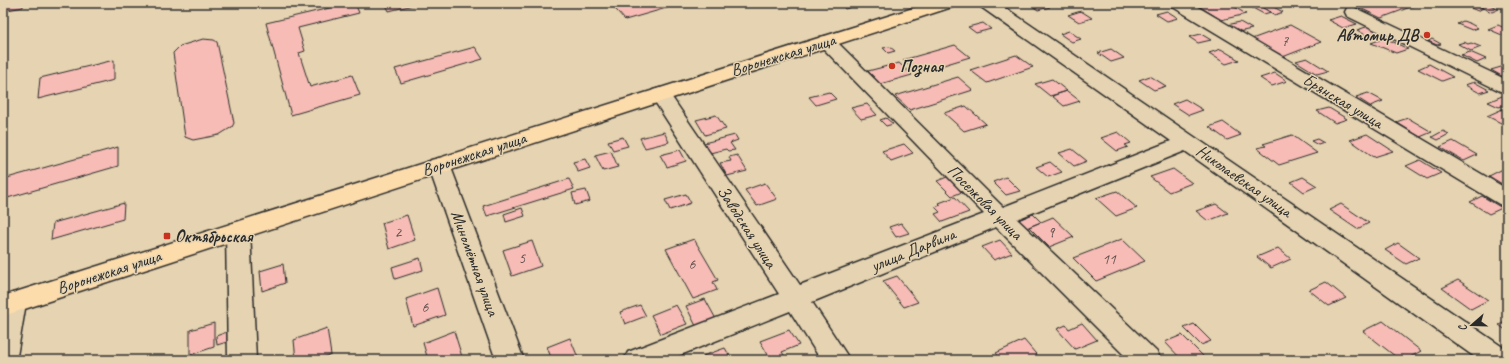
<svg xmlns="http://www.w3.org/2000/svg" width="1510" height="363" viewBox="0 0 1510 363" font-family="Caveat,sans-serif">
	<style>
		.building { fill: #f7bcb5; stroke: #2b2b2b }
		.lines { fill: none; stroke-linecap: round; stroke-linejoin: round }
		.minor-casing { stroke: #2b2b2b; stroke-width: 3 }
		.highway-casing { stroke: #2b2b2b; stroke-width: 3 }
		.minor { fill: #e5d3b1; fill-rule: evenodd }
		.highway { fill: #fddcac; fill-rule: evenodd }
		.poi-dot { fill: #c8321e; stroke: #e5d3b1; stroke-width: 1.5 }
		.labels { text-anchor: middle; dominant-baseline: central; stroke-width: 3; stroke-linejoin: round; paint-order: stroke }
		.number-label { font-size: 15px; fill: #5e4f4e }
		.poi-label { font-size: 17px; font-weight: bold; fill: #2b2b2b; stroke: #e5d3b1; text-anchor: start }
		.street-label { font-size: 17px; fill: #2b2b2b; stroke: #e5d3b1 }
	</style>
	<rect width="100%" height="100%" fill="#e5d3b1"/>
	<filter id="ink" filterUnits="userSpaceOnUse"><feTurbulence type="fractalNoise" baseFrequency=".025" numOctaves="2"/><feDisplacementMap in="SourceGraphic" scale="8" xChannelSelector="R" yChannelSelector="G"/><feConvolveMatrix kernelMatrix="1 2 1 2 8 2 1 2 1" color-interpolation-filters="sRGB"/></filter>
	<g filter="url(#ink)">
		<!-- building -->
		<path class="building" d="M3,3H23V7L3,11Z
			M351,3H355L359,13L298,28L305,51L299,53L310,87L352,75L360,95L291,115L266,23Z
			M385,3H421L389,11Z
			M610,3H684L625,20Z
			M839,3H847L851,7L845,9Z
			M1028,3H1044L1050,7L1038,10Z
			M1194,3H1228L1246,14L1221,20Z
			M1243,3H1254L1271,12L1264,14Z
			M1266,3L1283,12L1275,15L1258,5Z
			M1363,3H1421L1381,18L1356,6Z
			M1471,3H1485L1499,9L1492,12Z
			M1474,4L1483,8L1478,11L1468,7Z
			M1081,11L1092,18L1079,22L1068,15Z
			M1167,11L1178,18L1167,21L1156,14Z
			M1341,16L1357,24L1343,28L1328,20Z
			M1463,21L1471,24L1478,28L1472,30L1457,24Z
			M1240,22L1252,29L1238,32L1227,25Z
			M983,23L991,29L976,33L968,27Z
			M1290,25L1321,42L1280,58L1249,40Z
			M1498,25L1507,29V33L1502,35L1488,29Z
			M1369,26L1381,32L1369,37L1357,30Z
			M1069,31L1081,39L1072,42L1060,34Z
			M1201,34L1211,40L1198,43L1189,37Z
			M1385,38L1408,49L1396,53L1371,43Z
			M203,39L214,40L217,42L234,123L232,127L219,135L193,140L185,137L173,53L180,46Z
			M1432,39L1441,44L1437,45L1428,41Z
			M1464,42L1468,44L1471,43L1481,47L1471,51L1458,44Z
			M955,45L970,57L917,73L903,60Z
			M475,47L483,59L401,83L395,69Z
			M890,47L895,51L888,53L883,48Z
			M1111,49L1124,58L1111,62L1098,53Z
			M1221,49L1239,60L1226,64L1209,53Z
			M1470,52L1486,59L1477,63L1461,55Z
			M1016,55L1033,67L987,83L970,70Z
			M1307,58L1328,71L1317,74L1296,61Z
			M114,60V80L38,99L40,78Z
			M899,63L912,75L880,84L868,71Z
			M1429,64L1453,77L1442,81L1418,69Z
			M1501,67L1507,70V79L1491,70Z
			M1275,73L1287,81L1272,86L1260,78Z
			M1150,76L1166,86L1154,90L1139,80Z
			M958,77L973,90L910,110L895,96Z
			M1052,79L1067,91L1050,96L1035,84Z
			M1474,82L1489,90L1480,93L1465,85Z
			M1067,91L1080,101L1064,106L1052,96Z
			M829,92L836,99L816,105L809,97Z
			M1368,93L1383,101L1370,106L1356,97Z
			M1502,96L1507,99V104L1499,107L1488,102Z
			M1185,99L1203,110L1189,115L1172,104Z
			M867,104L877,115L861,119L851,108Z
			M966,106L986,124L964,131L944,113Z
			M1507,107V123L1503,124L1487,116Z
			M1329,108L1347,119L1335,123L1317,111Z
			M716,115L726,129L705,135L696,120Z
			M886,118L893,124L886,126L880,120Z
			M1408,118L1432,132L1420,137L1396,122Z
			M1223,122L1241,135L1227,140L1209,127Z
			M1443,131L1449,134L1438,140L1432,137Z
			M664,132L669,142L645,148L640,138Z
			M1118,132L1131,143L1125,145L1128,147L1117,151L1101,138Z
			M1367,134L1393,151L1374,157L1350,140Z
			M735,135L738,140L730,143L735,150L728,151L726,149L710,153L704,143Z
			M1292,135L1317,153L1279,165L1257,148L1266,146L1263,144Z
			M623,137L628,146L613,150L608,141Z
			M1317,139L1324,143L1318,145L1311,141Z
			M1453,141L1477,155L1464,161L1440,147Z
			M904,144L913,153L891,161L882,151Z
			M118,147V166L4,199L7,178Z
			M1072,149L1087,161L1074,166L1059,153Z
			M680,150L686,161L667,167L660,155Z
			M611,151L618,167L603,171L595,155Z
			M737,155L747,171L727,176L720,163L731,161L729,157Z
			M585,159L590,168L578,172L573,162Z
			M1420,160L1441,173L1427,179L1406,166Z
			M1050,162L1062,172L1048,177L1036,167Z
			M1173,169L1192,183L1169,192L1150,177Z
			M1503,169L1507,171V187L1489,176Z
			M947,177L962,192L952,196L937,181Z
			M1006,177L1020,191L1006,195L993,182Z
			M1303,177L1317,186L1304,192L1291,182Z
			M569,179L574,189L487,216L483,206Z
			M765,183L777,199L757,206L745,190Z
			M586,190L590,201L575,205L572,193Z
			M1117,191L1137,208L1116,216L1096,198Z
			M686,194L691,203L670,210L665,200Z
			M1482,196L1502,208L1489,214L1470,202Z
			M955,197L969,212L942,222L935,214L940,212L935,207L941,205L939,203Z
			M124,203L123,219L51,240L53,223Z
			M1216,204L1228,213L1208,221L1196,211Z
			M1341,204L1369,223L1357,229L1329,210Z
			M522,208L525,216L506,222L504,214Z
			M1033,214L1041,222L1024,229L1016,221Z
			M407,215L415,240L389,249L382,223Z
			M1053,217L1074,237L1049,247L1029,227Z
			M901,223L909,233L896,237L889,227Z
			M694,239L718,280L713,282L717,290L693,299L666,249Z
			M1122,239L1145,261L1096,281L1073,258Z
			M1000,240L1012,253L994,260L982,247Z
			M532,241L541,266L512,276L503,250Z
			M1398,243L1419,258L1406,264L1385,250Z
			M1278,248L1291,259L1271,268L1257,257Z
			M420,258L423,270L395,279L392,267Z
			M283,264L285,283L262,291L260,271Z
			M897,276L918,302L904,307L883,281Z
			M1458,280L1488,300L1471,309L1442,288Z
			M1326,282L1346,298L1329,306L1309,290Z
			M437,288L445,315L413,326L406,299Z
			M705,299L716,319L696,326L686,306Z
			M640,305L646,316L625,324L620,312Z
			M676,305L687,324L661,334L651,315Z
			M1383,321L1421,351L1405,360H1400L1363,331Z
			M1507,321V331L1499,325Z
			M214,323V347L190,355V330Z
			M1082,323L1097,340L1075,349L1057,329L1066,325L1069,329Z
			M1194,324L1211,341L1201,345L1184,328Z
			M327,328L331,355L317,360H296L294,340Z
			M789,330L799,345L782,352L787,360H771L760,341Z
			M454,331L463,360H428L423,343Z
			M227,332V342L217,345L216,336Z
			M1182,335L1207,360H1182L1165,342Z
			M570,338L579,360H552L547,347Z
			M1024,340L1041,360H1002L996,353Z
			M725,348L732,360H705L703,356Z"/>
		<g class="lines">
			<!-- minor casing -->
			<g class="minor-casing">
				<path id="minor" d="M979,3H998L1507,350V360H1479L1185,151L1017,219L1157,352L1161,360H1129L996,227L812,302L850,360H821L790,311L668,360H624L628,352L779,294L650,94L653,90L660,88L667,90L800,285L984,214L820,45L817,41L820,37L826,36L832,37L1003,207L1171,141L981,7Z
					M1171,3H1191L1507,189V207L1499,204L1173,7Z
					M1353,7L1507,80V93L1500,91L1347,16L1345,12L1347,8Z
					M439,158L447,160L450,165L524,360H496L428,165L431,160Z
					M238,222L246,224L250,230L256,360H228L226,230L230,224Z
					M13,293L22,296L26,303L17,356L15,360H3V298Z"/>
			</g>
			<!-- highway casing -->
			<g class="highway-casing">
				<path id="highway" d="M929,3H954L952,7L3,316V296Z"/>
			</g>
			<!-- minor -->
			<use href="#minor" class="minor"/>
			<!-- highway -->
			<use href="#highway" class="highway"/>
		</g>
	</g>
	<!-- markers -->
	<g class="poi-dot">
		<circle cx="1427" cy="35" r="4"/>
		<circle cx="892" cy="66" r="4"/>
		<rect x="163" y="232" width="8" height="8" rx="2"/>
	</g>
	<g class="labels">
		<!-- number labels -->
		<g class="number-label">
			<text x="1285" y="41">7</text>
			<text x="398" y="232">2</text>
			<text x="1051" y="232">9</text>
			<text x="522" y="258">5</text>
			<text x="1109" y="259">11</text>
			<text x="692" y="264">6</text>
			<text x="425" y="307">6</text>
		</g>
		<!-- poi labels -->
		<g class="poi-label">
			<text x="1419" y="35" text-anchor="end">Автомир ДВ</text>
			<text x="900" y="66">Позная</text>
			<text x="175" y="236">Октябрьская</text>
		</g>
		<!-- street labels -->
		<g class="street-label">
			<text transform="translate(783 55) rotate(-17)">Воронежская улица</text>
			<text transform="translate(1343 101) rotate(31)">Брянская улица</text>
			<text transform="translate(474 154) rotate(-18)">Воронежская улица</text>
			<text transform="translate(1244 181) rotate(35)">Николаевская улица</text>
			<text transform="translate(985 202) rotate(45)">Поселковая улица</text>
			<text transform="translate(747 227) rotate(57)">Заводская улица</text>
			<text transform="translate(913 250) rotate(-22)">улица Дарвина</text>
			<text transform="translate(475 263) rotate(70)">Миномётная улица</text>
			<text transform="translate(109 272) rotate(-18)">Воронежская улица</text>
		</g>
	</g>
	<!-- margin -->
	<rect width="1510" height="363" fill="none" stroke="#e5d3b1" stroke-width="16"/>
	<rect x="8" y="8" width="1494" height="347" fill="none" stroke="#2b2b2b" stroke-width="1.5" filter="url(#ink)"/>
	<!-- north arrow -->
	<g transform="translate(1472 325) rotate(250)" stroke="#e5d3b1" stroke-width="3" paint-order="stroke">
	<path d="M0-3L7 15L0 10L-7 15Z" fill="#2b2b2b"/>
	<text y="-6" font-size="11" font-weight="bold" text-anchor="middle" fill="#2b2b2b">С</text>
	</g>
</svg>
